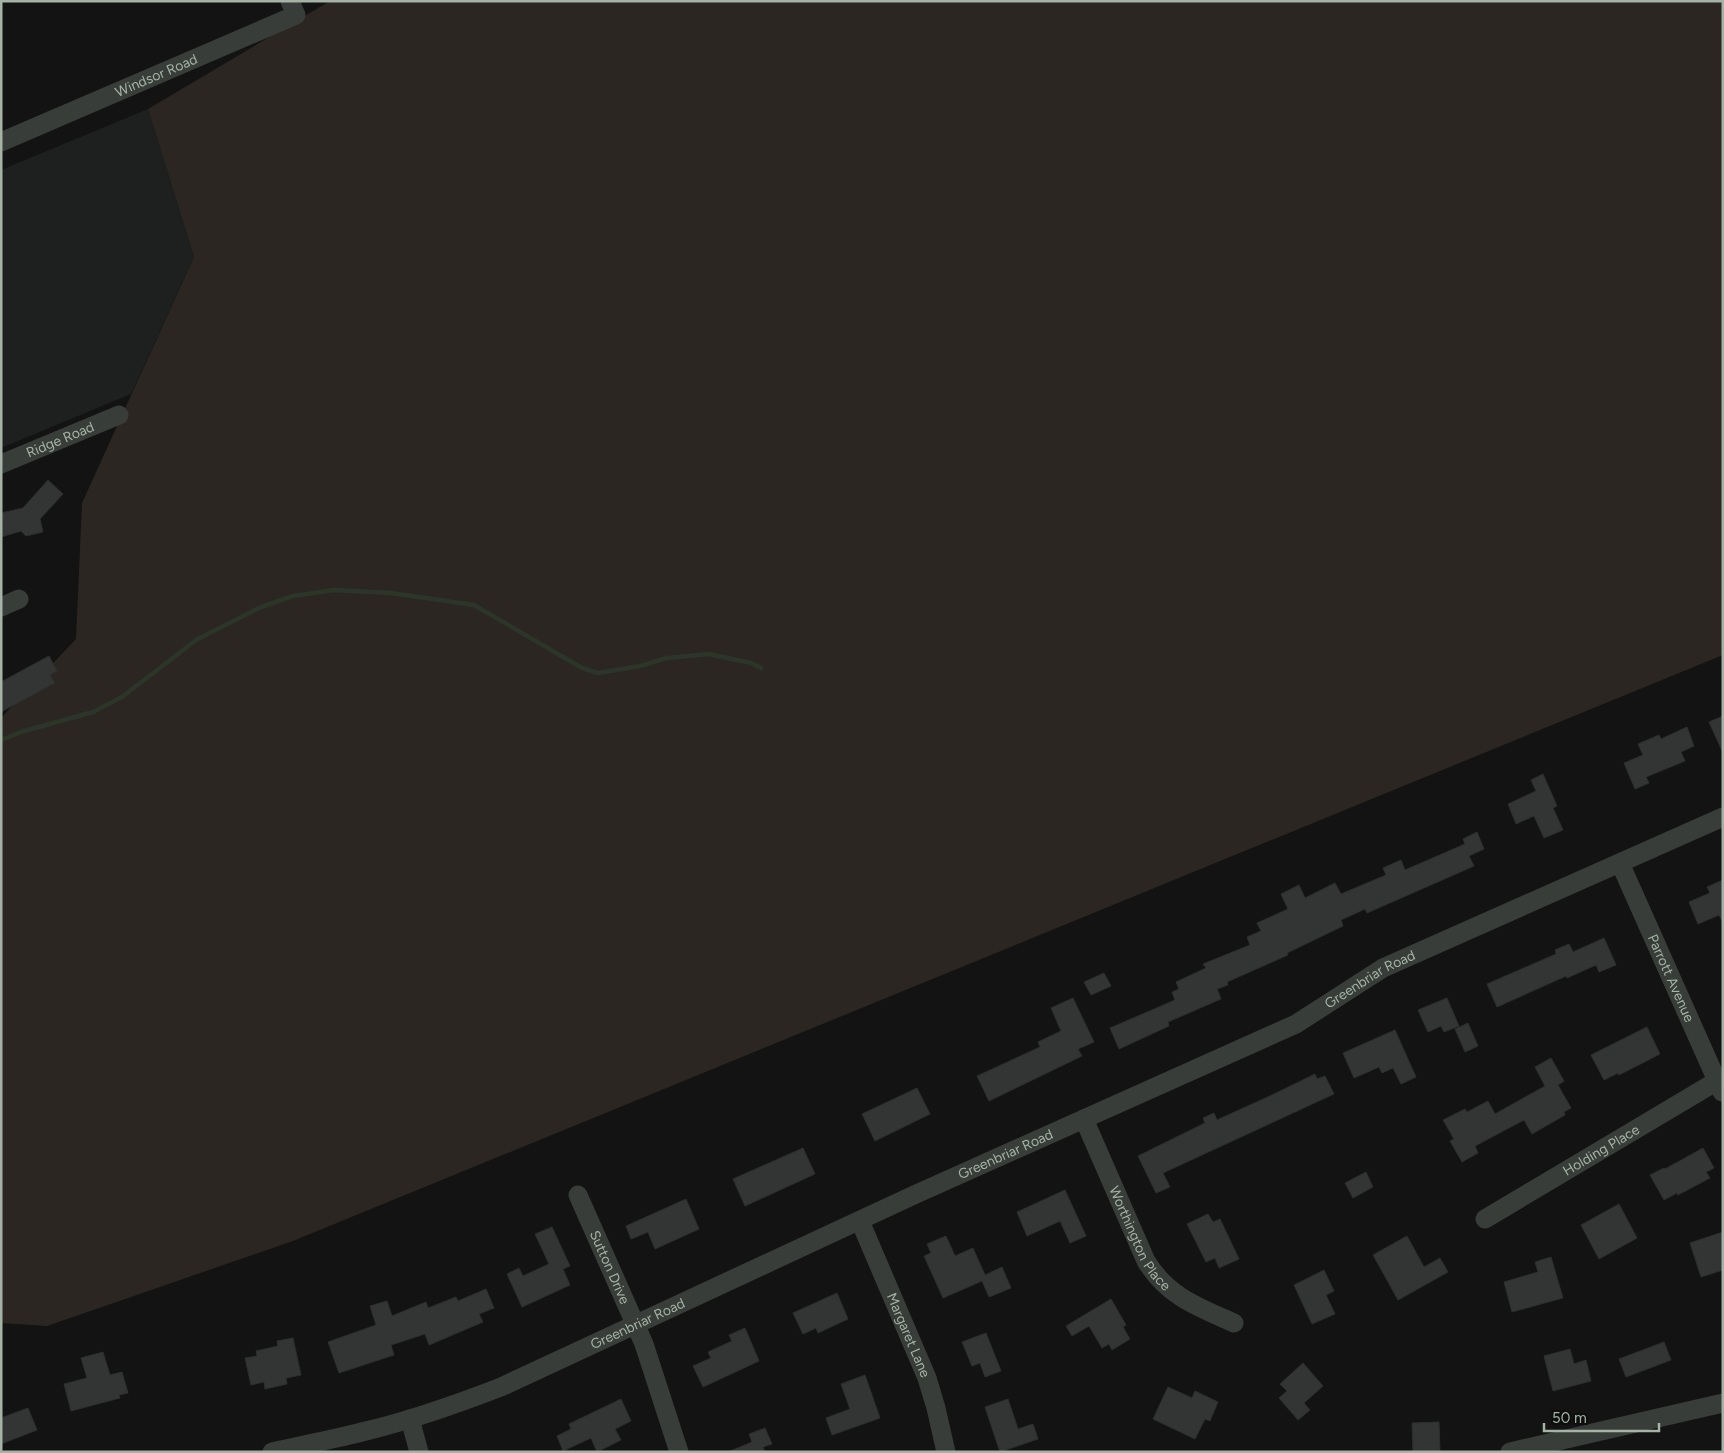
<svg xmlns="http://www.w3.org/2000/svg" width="1724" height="1453" viewBox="0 0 1724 1453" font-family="Figtree,sans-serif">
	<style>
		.built { fill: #1e201f }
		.green { fill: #2b2622 }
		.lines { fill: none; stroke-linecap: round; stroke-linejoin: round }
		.stream { stroke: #2b3629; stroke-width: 4.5 }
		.building { fill: #323533; stroke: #2c2f2d }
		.minor { stroke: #383d39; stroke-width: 19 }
		.labels { text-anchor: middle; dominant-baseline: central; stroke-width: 4; stroke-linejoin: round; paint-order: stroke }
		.street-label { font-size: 14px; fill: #a4b3a5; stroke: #0d0e0d }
	</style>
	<rect width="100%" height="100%" fill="#121312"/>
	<!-- built -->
	<path class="built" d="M148,109L194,257L131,394L1,448V170Z"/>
	<!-- green -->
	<path class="green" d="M330,1H1723V655L293,1241L47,1326L1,1323V718L76,639L82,503L194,257L148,109Z"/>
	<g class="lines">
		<!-- stream -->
		<path class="stream" d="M1,740L21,732L93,712L122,697L196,640L261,607L293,596L334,590L391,593L474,605L582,668L598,673L640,666L667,658L709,654L751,663L761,668"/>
	</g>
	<!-- building -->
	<path class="building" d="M48,480L63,494L40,519L43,532L26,536L21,531L1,537V513L23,508Z
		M49,656L57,671L50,675L55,683L1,712V682Z
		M1723,716V753L1709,722Z
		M1687,727L1694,746L1681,752L1685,761L1646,777L1649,783L1635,789L1624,763L1643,755L1638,744L1659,735L1661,739Z
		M1543,774L1557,806L1553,808L1563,830L1544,838L1534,816L1516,824L1508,804L1536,791L1531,780Z
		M1477,832L1484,849L1469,856L1474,866L1367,913L1365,909L1341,920L1343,926L1287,953L1288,955L1227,982L1228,985L1217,989L1221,999L1168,1022L1169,1026L1119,1049L1110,1028L1175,1000L1172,992L1179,989L1176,982L1206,968L1203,964L1250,945L1247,937L1261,931L1257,923L1288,909L1281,894L1299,885L1305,898L1335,883L1341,894L1386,875L1383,868L1401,860L1405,870L1465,844L1463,839Z
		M1723,880V923L1719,915L1698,924L1689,902L1710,893L1707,887Z
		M1604,938L1616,965L1599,972L1596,965L1567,978L1566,976L1497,1007L1487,984L1556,954L1555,950L1569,944L1573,952Z
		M1104,973L1111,986L1091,995L1084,982Z
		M1073,998L1094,1042L1078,1049L1082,1056L989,1101L977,1076L1040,1047L1038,1042L1061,1031L1051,1008Z
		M1447,998L1459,1026L1444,1032L1441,1026L1428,1032L1418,1010Z
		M1468,1023L1478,1046L1465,1052L1455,1029Z
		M1647,1027L1660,1054L1619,1075L1618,1073L1604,1080L1591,1055Z
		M1395,1030L1416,1077L1401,1084L1393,1068L1382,1073L1379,1067L1354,1078L1343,1053Z
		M1551,1058L1564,1081L1558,1085L1571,1108L1564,1112L1565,1115L1532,1134L1524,1120L1475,1146L1478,1153L1462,1162L1450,1141L1454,1139L1443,1120L1465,1109L1467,1112L1488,1101L1495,1114L1545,1086L1535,1067Z
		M1315,1074L1317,1079L1325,1076L1334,1094L1163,1173L1170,1187L1156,1193L1138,1156L1205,1123L1203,1118L1214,1113L1217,1120L1274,1094Z
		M917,1088L930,1114L875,1141L862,1114Z
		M803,1148L815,1174L745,1206L733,1179Z
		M1703,1148L1714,1168L1706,1172L1710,1178L1678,1195L1677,1193L1664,1200L1650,1175L1664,1168L1665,1169Z
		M1366,1172L1373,1187L1353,1198L1345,1183Z
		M1065,1190L1086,1236L1070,1243L1060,1221L1027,1236L1017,1212Z
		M686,1199L699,1229L655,1249L648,1232L631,1239L626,1226Z
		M1619,1204L1637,1238L1599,1259L1581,1225Z
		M1208,1214L1213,1222L1220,1219L1239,1259L1219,1268L1215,1258L1206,1262L1187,1224Z
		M552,1227L570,1266L563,1269L570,1285L522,1307L507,1274L519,1268L523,1276L549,1264L535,1234Z
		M1723,1232V1270L1701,1277L1690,1243Z
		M946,1236L955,1256L973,1248L985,1275L1002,1267L1011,1288L989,1297L982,1281L943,1298L924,1256L931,1253L927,1244Z
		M1407,1236L1424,1267L1440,1258L1448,1272L1398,1300L1373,1255Z
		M1551,1257L1563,1298L1512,1312L1504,1282L1538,1272L1535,1262Z
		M1324,1270L1334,1291L1326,1295L1335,1314L1312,1324L1294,1285Z
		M486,1289L494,1308L479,1314L483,1322L429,1345L425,1334L391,1345L394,1355L339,1373L328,1342L376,1325L370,1306L387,1301L392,1316L426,1302L428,1308L456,1297L458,1301Z
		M837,1293L848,1319L818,1333L816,1328L803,1334L793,1313Z
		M1111,1299L1126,1325L1123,1327L1130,1339L1112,1350L1109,1344L1102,1348L1089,1326L1072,1336L1066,1326Z
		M745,1328L759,1361L703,1387L693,1366L711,1358L708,1352L732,1341L729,1335Z
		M986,1333L1001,1371L985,1377L980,1363L972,1366L962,1342Z
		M293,1338L301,1375L286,1378L287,1384L265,1389L264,1382L251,1385L245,1358L257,1356L256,1351L278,1346L277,1341Z
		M1664,1342L1671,1360L1626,1377L1619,1359Z
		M1570,1349L1574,1364L1586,1360L1591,1381L1553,1391L1544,1356Z
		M103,1352L110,1375L122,1372L128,1393L119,1395L120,1398L71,1411L64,1384L87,1378L81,1358Z
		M1303,1363L1323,1386L1304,1403L1310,1410L1298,1420L1279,1398L1287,1391L1280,1384Z
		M865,1375L880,1418L832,1435L826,1418L850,1409L841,1384Z
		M1168,1387L1192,1398L1195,1391L1218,1402L1210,1421L1205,1419L1195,1439L1153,1419Z
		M621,1399L631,1421L615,1429L621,1440L597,1452L591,1438L563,1451L557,1436L571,1429L569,1424Z
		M1008,1399L1018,1429L1033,1424L1038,1439L1000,1452L985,1407Z
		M28,1408L37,1430L1,1444V1418Z
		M1439,1422L1440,1452H1413L1412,1423Z
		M765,1428L772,1444L763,1447L765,1452H728L752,1442L749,1434Z"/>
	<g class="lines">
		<!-- minor -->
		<g class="minor">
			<path id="s1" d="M1,142L296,15L290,1"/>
			<path id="s2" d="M1,464L119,415"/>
			<path d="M1,607L19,599"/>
			<path id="s3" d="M1620,863L1722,1092"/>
			<path id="s4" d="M1084,1119L1146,1261C1167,1296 1198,1307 1234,1323"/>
			<path id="s5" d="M578,1195L644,1344L679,1452"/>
			<path id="s6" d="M1485,1219L1717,1081"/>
			<path id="s7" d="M860,1221L927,1378L936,1408L946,1452"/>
			<path d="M410,1419L419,1452"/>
			<path id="s8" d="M272,1452C303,1445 335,1439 366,1431C412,1420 457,1404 501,1387L914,1195L1296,1024L1383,968L1723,817"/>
			<path d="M1510,1452L1723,1403"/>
		</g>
	</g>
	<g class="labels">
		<!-- street labels -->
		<g class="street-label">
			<text stroke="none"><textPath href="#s1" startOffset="169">Windsor Road</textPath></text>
			<text stroke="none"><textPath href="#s2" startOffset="64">Ridge Road</textPath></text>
			<text stroke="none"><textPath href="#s3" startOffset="126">Parrott Avenue</textPath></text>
			<text stroke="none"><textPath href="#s8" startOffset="1199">Greenbriar Road</textPath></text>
			<text stroke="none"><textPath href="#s6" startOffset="135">Holding Place</textPath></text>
			<text stroke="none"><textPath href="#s8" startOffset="794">Greenbriar Road</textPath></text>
			<text stroke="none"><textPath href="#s4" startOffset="132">Worthington Place</textPath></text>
			<text stroke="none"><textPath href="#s5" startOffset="79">Sutton Drive</textPath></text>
			<text stroke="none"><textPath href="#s8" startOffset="389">Greenbriar Road</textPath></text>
			<text stroke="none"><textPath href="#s7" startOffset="124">Margaret Lane</textPath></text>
		</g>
	</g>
	<!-- border -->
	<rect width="1724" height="1453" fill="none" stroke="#a4b3a5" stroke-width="5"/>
	<!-- scale -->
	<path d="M1544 1423v8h115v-8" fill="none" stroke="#a4b3a5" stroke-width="2.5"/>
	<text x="1552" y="1423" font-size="15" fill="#a4b3a5" stroke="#0d0e0d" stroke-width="4" paint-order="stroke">50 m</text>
</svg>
